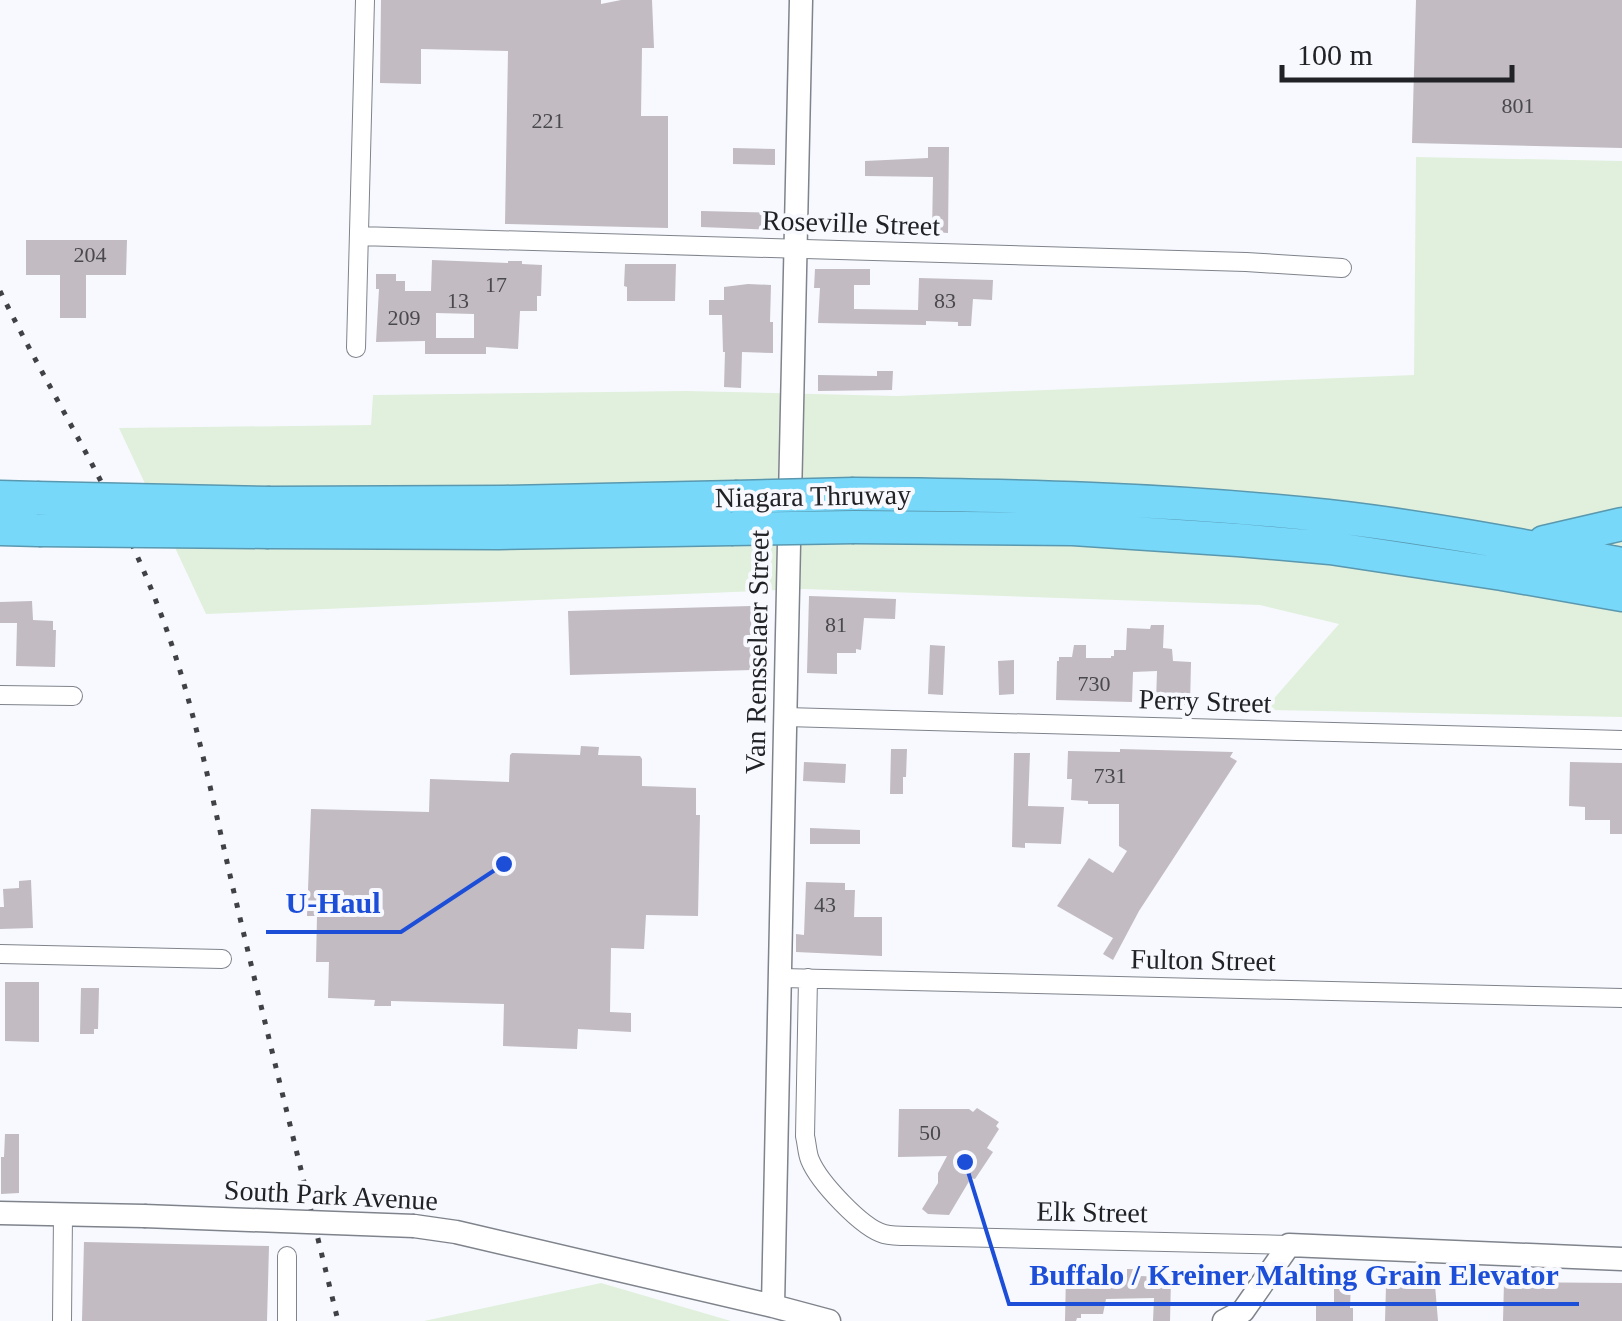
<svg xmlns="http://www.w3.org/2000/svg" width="1622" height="1321" viewBox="0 0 1622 1321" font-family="'Times New Roman',serif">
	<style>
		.green { fill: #e1f0dc }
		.building { fill: #c2bbc2; fill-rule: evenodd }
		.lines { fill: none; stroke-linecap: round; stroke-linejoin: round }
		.minor-casing { stroke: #7f838b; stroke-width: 20 }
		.tertiary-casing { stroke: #7f838b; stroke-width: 25 }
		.motorway-casing { stroke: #5998af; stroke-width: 35 }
		.minor { stroke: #fff; stroke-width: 18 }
		.tertiary { stroke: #fff; stroke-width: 22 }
		.motorway { stroke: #77d8fa; stroke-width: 32 }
		.rail { stroke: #404145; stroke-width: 5; stroke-dasharray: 5 10; stroke-linecap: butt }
		.tertiary-bridge-casing { stroke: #7f838b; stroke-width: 25; stroke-linecap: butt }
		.motorway-bridge-casing { stroke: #5998af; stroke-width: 35; stroke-linecap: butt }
		.tertiary-bridge { stroke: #fff; stroke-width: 22 }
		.motorway-bridge { stroke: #77d8fa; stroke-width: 32 }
		.labels { text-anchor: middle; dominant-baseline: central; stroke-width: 8; stroke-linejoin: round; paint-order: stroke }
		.number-label { font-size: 22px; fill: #49484c }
		.street-label { font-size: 28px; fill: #212225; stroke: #f7f9ff }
		.leader { fill: none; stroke: #1d4ed8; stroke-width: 4 }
		.callout-dot { fill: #1d4ed8; stroke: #f7f9ff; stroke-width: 4 }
		.callout-label { font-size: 30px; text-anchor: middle; font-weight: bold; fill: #1d4ed8; stroke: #f7f9ff; stroke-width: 8; stroke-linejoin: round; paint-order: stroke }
	</style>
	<rect width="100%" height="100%" fill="#f7f9ff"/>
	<!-- green -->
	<path class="green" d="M1416,157L1622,161V717L1264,710L1339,624L1260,605L804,589L206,614L119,428L371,425L373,395L686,391L897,396L1414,375Z
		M601,1283L731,1321H424Z"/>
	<!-- building -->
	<path class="building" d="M381,0H601V4L621,0H652L654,48H642L641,116H668V228L505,224L508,51L421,49V84L380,83Z
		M1416,0H1622V148L1412,143Z
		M928,147H949L948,233L932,232L933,177L865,176V161L928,158Z
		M733,148L775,149V165L733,164Z
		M701,211L779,213L778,230L701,227Z
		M26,240H127L126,275H86V318H60V275H26Z
		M432,260L508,263V261H522V264L542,265L541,296H537V311H520L518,349L486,347V354H425V341L376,342L379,289H376V274H396V281H405V291H431ZM436,313L474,314V338H436Z
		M625,264H676L675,301H627V287L624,286Z
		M815,269H870V285H854V309L918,310L919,278L993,280L992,300L973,299L971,326H958V322L926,321V325L818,323L820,288H814Z
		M748,284L771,285L770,322H773V353L742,352L741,388L724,387L725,352H723L722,315H709V300H724V287Z
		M877,371H893L892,390L818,391V375L877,376Z
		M809,596L896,599L895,619L864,618L861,650L856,649V653H837V674L807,673Z
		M32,601L33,620L53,621V630H56L55,667L16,666L17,623H0V602Z
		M751,606L752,670L570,675L568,611Z
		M1151,625H1164L1163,648L1172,649L1173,661L1191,662L1190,705L1156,702L1157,671L1133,672L1132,702L1056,700L1057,661H1059V657H1072L1074,645H1086V658H1111V656H1114V650H1126L1127,628L1150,629Z
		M930,645L945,646L943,695L928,694Z
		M1014,660V694L999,695L998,661Z
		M581,746L599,747L598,755L640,756L642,759V786L696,788V815H700L698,916L646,915L644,949L611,948L610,1012L631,1013V1032L578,1029L577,1049L503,1046L504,1004L391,1001V1006H374L375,1000L328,998L329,962H316L317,916H307L311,809L429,812L430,779L509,782L510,755L512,753L580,755Z
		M891,749H907L906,777H903V794H890Z
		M1120,749L1233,752L1230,757L1237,761L1139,911L1113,960L1103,954L1113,938L1057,906L1089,858L1113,873L1127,851L1119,846V804H1088V801L1071,800L1072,779H1067L1068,751L1120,752Z
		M1014,753H1030L1028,806L1064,807L1061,844L1025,843V848L1012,847Z
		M804,762L846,764L845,783L803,781Z
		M1570,762L1622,763V834H1610V820H1585V807L1569,806Z
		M810,828L860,830V844H810Z
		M31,880L33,928L0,929V907H4L3,889L19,888V881Z
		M806,882L845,883V890H855L854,917H882V956L796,952V934L804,935Z
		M5,982H39V1042L5,1041Z
		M81,988H99L98,1029H94V1034H80Z
		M977,1108L999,1122L996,1126L999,1129L987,1148L993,1152L975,1179L971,1178L949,1215L928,1214L922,1209L938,1183V1173L947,1156L898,1157L899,1109H969L973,1112Z
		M5,1134H19V1193L1,1194V1157H4Z
		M84,1242L269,1246L267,1321H82Z
		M1127,1269H1140L1139,1276L1171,1277L1170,1321H1153L1154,1298L1106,1299L1103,1314H1081V1318H1077L1076,1321H1065L1066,1274L1127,1276Z
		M1334,1281H1351L1350,1308H1353V1321H1316V1304L1334,1305Z
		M1504,1282L1622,1283V1321H1503Z
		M1435,1285L1438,1321H1385L1386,1286Z"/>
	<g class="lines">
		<!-- minor casing -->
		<g class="minor-casing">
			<path id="minor" d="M359,236L1246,262L1342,268
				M356,348L365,0
				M0,695L73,696
				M786,717L1622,740
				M0,954L222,959
				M782,978L1622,998
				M808,978L805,1136C807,1144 807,1153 810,1160C819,1182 862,1228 884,1234C892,1236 901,1236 909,1236L1289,1245
				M62,1321L63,1215
				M287,1321V1256"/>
		</g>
		<!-- tertiary casing -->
		<g class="tertiary-casing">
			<path id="tertiary" d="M0,1213L144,1216
				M414,1226L456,1232L773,1306L829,1321
				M773,1306C785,871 788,435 801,0
				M1224,1321L1243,1311L1289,1245L1622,1259"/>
		</g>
		<!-- motorway casing -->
		<g class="motorway-casing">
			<path id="motorway" d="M854,494C1012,495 1171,499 1328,516C1426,527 1525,546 1622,564
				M0,497L37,498
				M270,503L504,502L735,497
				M854,527L1073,529L1238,540L1330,548L1502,574L1622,595
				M0,529L39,530
				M269,532L499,533L731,529
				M1544,542L1622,524"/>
		</g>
		<!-- minor -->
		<use href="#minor" class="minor"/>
		<!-- tertiary -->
		<use href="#tertiary" class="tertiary"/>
		<!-- motorway -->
		<use href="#motorway" class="motorway"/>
		<!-- rail -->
		<path class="rail" d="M0,291C52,397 117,497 159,609C195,703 213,804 236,901C269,1041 304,1181 338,1321"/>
		<!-- tertiary-bridge casing -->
		<g class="tertiary-bridge-casing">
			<path id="tertiary-bridge" d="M144,1216L414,1226"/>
		</g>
		<!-- motorway-bridge casing -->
		<g class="motorway-bridge-casing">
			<path id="motorway-bridge" d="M735,497L854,494
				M37,498L270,503
				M731,529L854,527
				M39,530L269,532"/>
		</g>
		<!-- tertiary-bridge -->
		<use href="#tertiary-bridge" class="tertiary-bridge"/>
		<!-- motorway-bridge -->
		<use href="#motorway-bridge" class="motorway-bridge"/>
	</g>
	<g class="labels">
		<!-- number labels -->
		<g class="number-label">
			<text x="1518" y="105">801</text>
			<text x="548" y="120">221</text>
			<text x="90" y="254">204</text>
			<text x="496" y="284">17</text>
			<text x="458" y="300">13</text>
			<text x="945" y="300">83</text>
			<text x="404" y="317">209</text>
			<text x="836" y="624">81</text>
			<text x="1094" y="683">730</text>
			<text x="1110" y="775">731</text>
			<text x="825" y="904">43</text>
			<text x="930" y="1132">50</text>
		</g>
		<!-- street labels -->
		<g class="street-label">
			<text transform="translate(851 223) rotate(2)">Roseville Street</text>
			<text transform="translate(813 496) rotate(-1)">Niagara Thruway</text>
			<text transform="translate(757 652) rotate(-89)">Van Rensselaer Street</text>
			<text transform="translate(1205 701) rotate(2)">Perry Street</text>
			<text transform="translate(1203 960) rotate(1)">Fulton Street</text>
			<text transform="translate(331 1195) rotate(3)">South Park Avenue</text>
			<text transform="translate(1092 1212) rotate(1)">Elk Street</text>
		</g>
	</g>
	<!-- callouts -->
	<path class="leader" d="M504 864L401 932H266M965 1162L1009 1304H1579"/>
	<g class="callout-dot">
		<circle cx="504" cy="864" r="10"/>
		<circle cx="965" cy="1162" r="10"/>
	</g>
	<g class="callout-label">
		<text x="333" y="913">U-Haul</text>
		<text x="1294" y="1285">Buffalo / Kreiner Malting Grain Elevator</text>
	</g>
	<!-- scale -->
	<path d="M1282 65v15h230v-15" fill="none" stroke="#212225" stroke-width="5"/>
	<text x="1297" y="65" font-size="30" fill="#212225" stroke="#f7f9ff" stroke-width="8" paint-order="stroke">100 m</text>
</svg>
